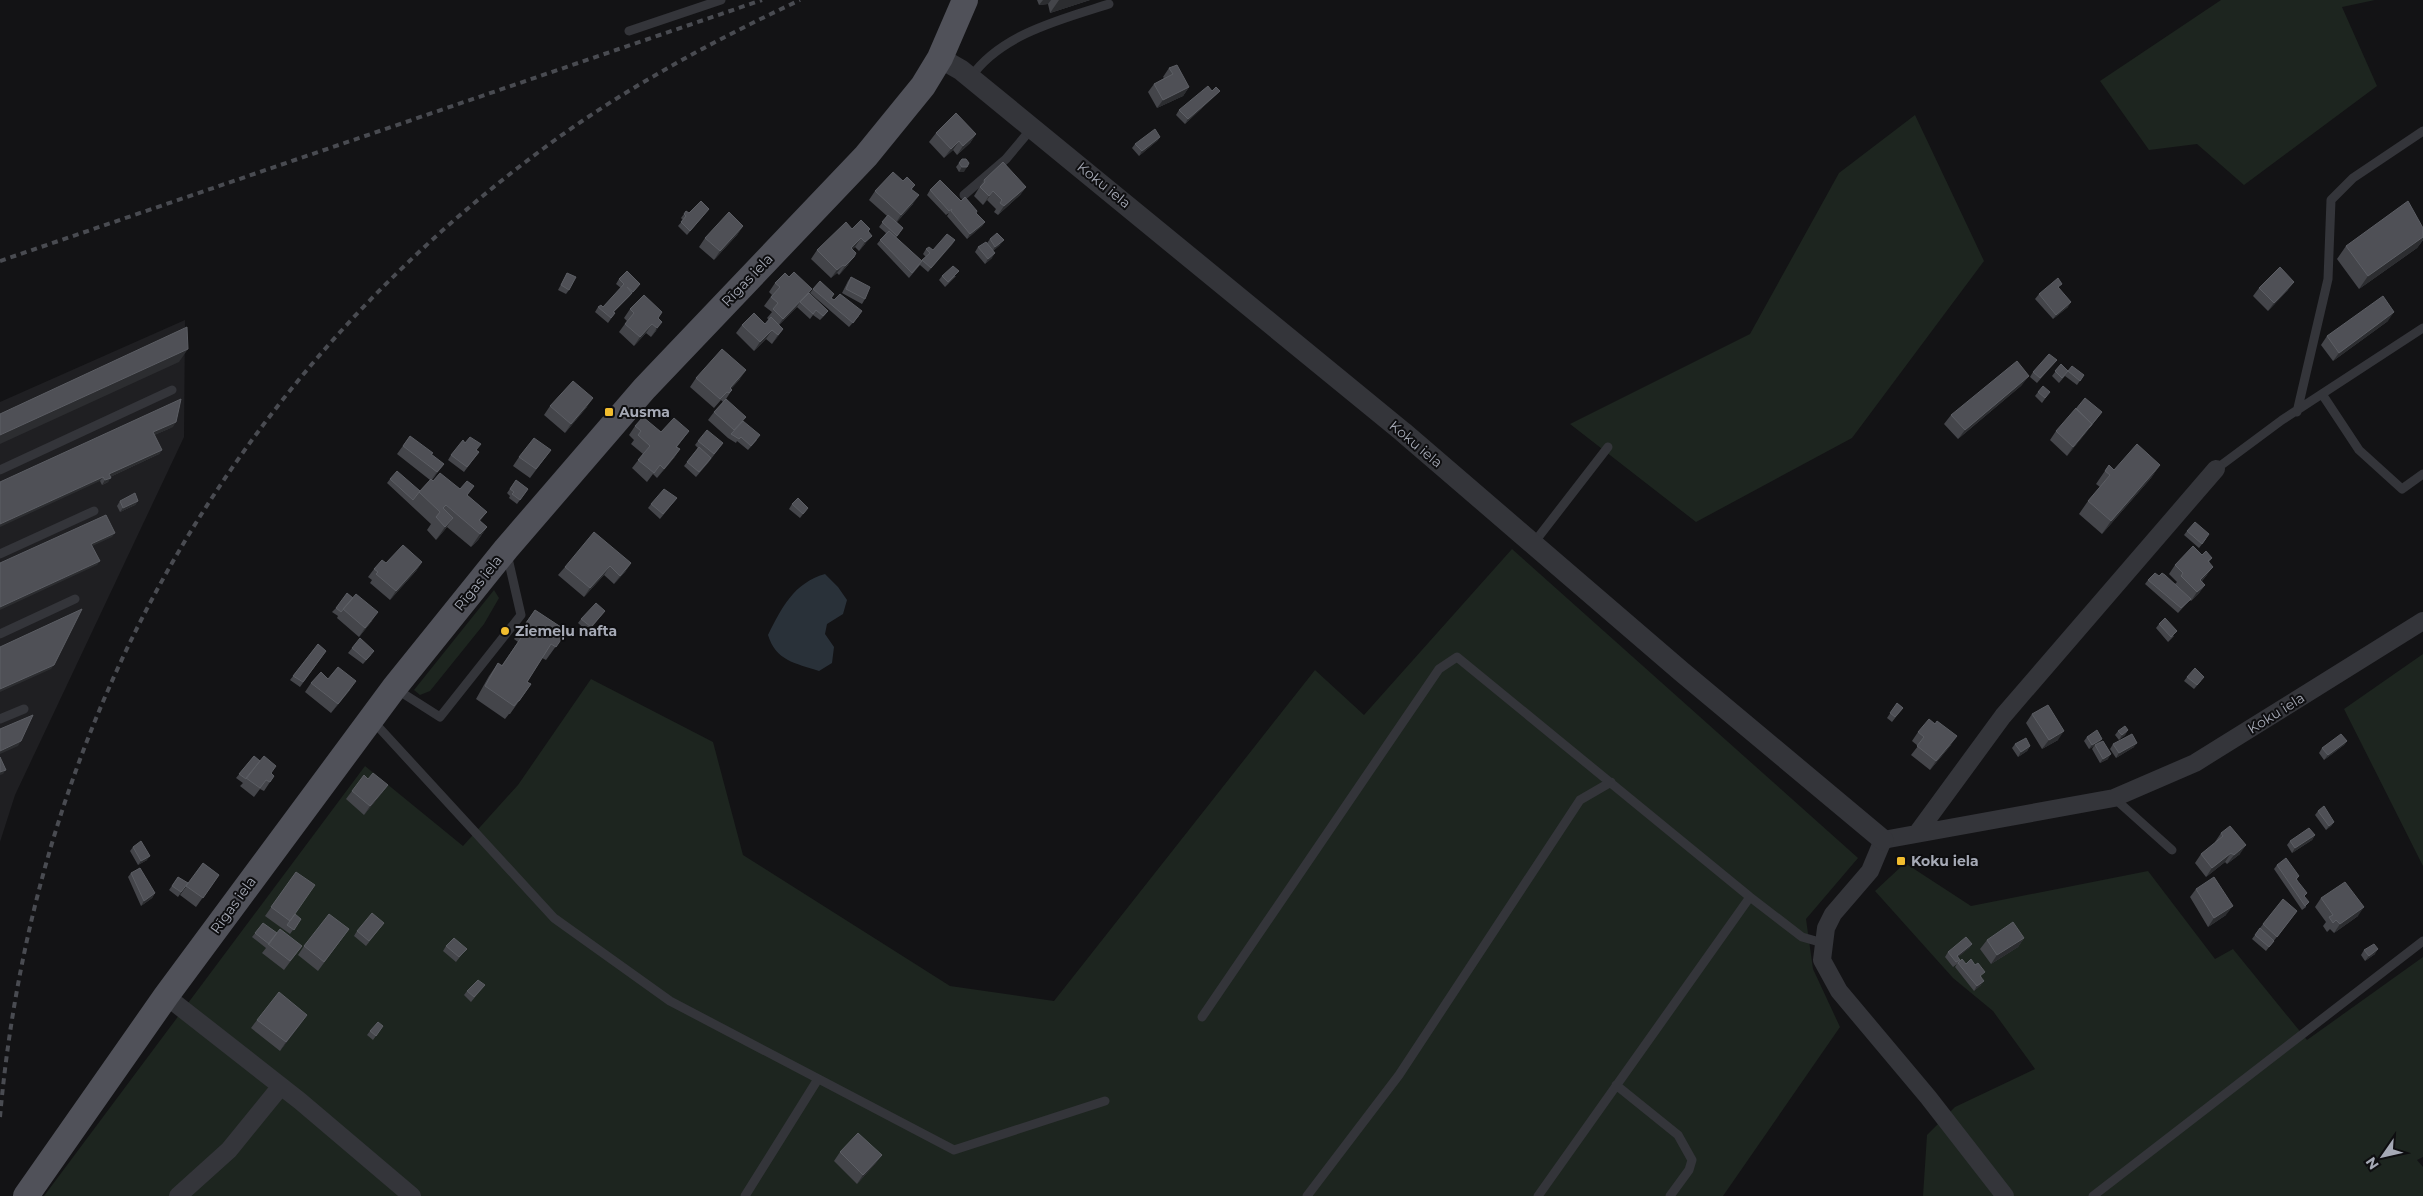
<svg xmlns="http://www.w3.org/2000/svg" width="2423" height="1196" viewBox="0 0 2423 1196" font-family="Montserrat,sans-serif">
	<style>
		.built { fill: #1f1f22 }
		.green { fill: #1d251f }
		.water { fill: #293139 }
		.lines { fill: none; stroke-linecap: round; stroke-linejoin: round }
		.service { stroke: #34353a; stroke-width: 9 }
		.minor { stroke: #34353a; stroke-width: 18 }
		.tertiary { stroke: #34353a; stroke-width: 21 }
		.primary { stroke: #505159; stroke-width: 26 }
		.rail { stroke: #494b51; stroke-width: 4; stroke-dasharray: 6 5; stroke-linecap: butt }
		.wall { fill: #44454a }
		.shaded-wall { fill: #2c2d30 }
		.building { fill: #4f5056; stroke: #5c5e64 }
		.poi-dot { fill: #f2bd2e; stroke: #0e0e10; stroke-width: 2 }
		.labels { text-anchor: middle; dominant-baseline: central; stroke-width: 4; stroke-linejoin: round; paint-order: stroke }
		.street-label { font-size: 14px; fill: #a5a9b5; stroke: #0e0e10 }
		.poi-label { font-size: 14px; font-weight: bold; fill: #a5a9b5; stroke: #0e0e10; text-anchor: start }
	</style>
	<rect width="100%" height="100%" fill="#131315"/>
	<!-- built -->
	<path class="built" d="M185,320L184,437L15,795L0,842V402Z"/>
	<!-- green -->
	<path class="green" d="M2221,0H2375L2342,7L2377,86L2244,185L2197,144L2149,150L2100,81Z
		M1915,115L1984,261L1852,438L1696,522L1570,424L1750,334L1839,173Z
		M1512,549L1858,858L1806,919L1813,969L1840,1027L1723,1196H44L365,766L463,846L518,785L591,679L713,742L743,855L950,986L1054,1001L1315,670L1364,715Z
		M494,590L499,598L484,624L430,691L420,695L414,690Z
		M2423,654V866L2344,709Z
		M1905,863L1971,906L2148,871L2215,959L2233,949L2307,1040L2423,957V1157L2417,1160L2423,1167V1196H1923L1927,1135L1955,1107L2035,1069L1993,1011L1953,978L1875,891Z"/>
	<!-- water -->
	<path class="water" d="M825,574L838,587L847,600L843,614L827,624L825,634L834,647L832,663L819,671C795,663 776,661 768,635C782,607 794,583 825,574Z"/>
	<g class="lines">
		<!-- service -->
		<path class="service" d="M629,31L721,0
			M971,77C1001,34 1062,19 1109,4
			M964,195L1006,159L1032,128
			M2322,394L2359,450L2402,489L2423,474
			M2297,412L2328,279L2331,200L2353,178L2423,131
			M2216,469L2282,420L2423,328
			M0,470L172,390
			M1533,544L1608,447
			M0,554L94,511
			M0,634L75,599
			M396,689L440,717L521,615L507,554
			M0,719L24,709
			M372,720L554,918L670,1001L954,1150L1105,1101
			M2114,798L2172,850
			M1202,1017L1439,669L1457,657L1750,897L1802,937L1823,943
			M1616,1085L1678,1135L1692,1160L1689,1170L1670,1196
			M745,1196L818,1079
			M1307,1196L1399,1075L1580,800L1611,782
			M1538,1196L1750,897
			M2093,1196L2423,941"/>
		<!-- minor -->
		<path class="minor" d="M1918,832L2003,716L2216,469
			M166,996L300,1101L412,1196
			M178,1196L229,1150L281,1086
			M2005,1196L1928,1097L1839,991L1822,960L1826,928L1833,914L1870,871L1883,840L2114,798L2195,763L2423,621"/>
		<!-- tertiary -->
		<path class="tertiary" d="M940,58L961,70L1403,432L1682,672L1883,840"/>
		<!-- primary -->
		<path class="primary" d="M26,1196L166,996L394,688L506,549L644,389L866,156L923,86L940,58L965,0"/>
		<!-- rail -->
		<path class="rail" d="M0,261L762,0
			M0,1117C35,720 232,374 555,140C631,85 715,40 800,0"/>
	</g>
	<!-- wall -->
	<path class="wall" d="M1037,0H1090L1050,13L1048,4L1039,5Z
		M1169,68L1189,87L1183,96L1157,108L1148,92L1154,84L1164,78L1163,77Z
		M1212,91H1220L1216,95L1185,124L1176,115L1179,110Z
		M936,133L976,134L970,143L957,155L953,150L944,158L929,142Z
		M1160,137L1157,141L1139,156L1132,148L1135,144Z
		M962,159L964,172H959L956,167Z
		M984,180L1026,187L1020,195L998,215L994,212L996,209L987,200L983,205L974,196Z
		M903,181L915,185L912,189L913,204L897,222L903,228L896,238L922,261L926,257L923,254L926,249L933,250L955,240L928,272L920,265L909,278L877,244L886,233L879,227L887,216L869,200L875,191Z
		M930,190L961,201L976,213L985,222L982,226L967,239L947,216L949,213L946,215L927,195Z
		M709,209L687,235L678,226L683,220L681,218L684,214Z
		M743,226L737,235L714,260L699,247L705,238Z
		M2423,228V240L2417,248L2359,289L2337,259L2346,246Z
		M852,229L868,232L865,244L859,251L855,247L852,249L848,265L839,275L837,273L831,278L811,259L817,250Z
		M990,239L1000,245L993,251L992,258L985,264L975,252L978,247L987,243Z
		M567,273L569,290L566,294L558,290Z
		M942,276H956L945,287L939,280Z
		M851,277L865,299L862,304L842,293L848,281Z
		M619,279L640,284L629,297L614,312L615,313L608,323L595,312L598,307H603L621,288L616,284Z
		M775,283L809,293L828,311L825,315L820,320L813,315L810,319L797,307L779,325L783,329L772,344L766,339L754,351L736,333L742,325L765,324L769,320L767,318L772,312L764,306L772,295L769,292Z
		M2059,288L2068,307L2053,319L2035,299L2039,294Z
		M2259,288L2288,290L2268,311L2253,296Z
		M813,289L834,294L831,298L859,316L849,327L810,293Z
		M630,309L662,312L658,318L656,331L651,337L646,333L634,346L619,332L627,321L624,318Z
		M2388,321L2333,361L2321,345L2327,336Z
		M2057,360L2037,383L2030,377L2033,372Z
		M2061,364L2068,371L2084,375L2077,385L2065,376L2059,383L2052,376Z
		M696,378L740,379L731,389L732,390L726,399L757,440L748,450L737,441L736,443L728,438L708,420L714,412L723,402L721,400L714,408L690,387Z
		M2022,385L1958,439L1944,424L1951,415Z
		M2038,392L2047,396L2042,403L2035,396Z
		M550,406L587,407L565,433L544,415Z
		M2102,412L2067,456L2050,440L2056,431Z
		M635,426L661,432L689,431L677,447L680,449L674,458L657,478L653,474L647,482L632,468L643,454L631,444L634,440L629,435Z
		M173,427L154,435L162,450L159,454L110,477L108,482L102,485L100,481L0,482Z
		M410,436L431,455L444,464L432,480L433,481L460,489L474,486L467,495L487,512L480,521L487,527L478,540L471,547L447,527L436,540L427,530L431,524L387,483L390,479L420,491L430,480L397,454Z
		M698,441L723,443L708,463L696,477L684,466L698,448L695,445Z
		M465,443L479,452L464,472L448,460L451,455Z
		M551,450L530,478L513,466L519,457Z
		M2109,465L2114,470L2160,465L2151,478L2102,534L2079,514L2088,501L2100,487L2096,484Z
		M516,480L528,489L517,504L509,498L510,496L507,493Z
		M677,498L660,519L648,508L651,504Z
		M120,501H138L135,505L120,512L117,506Z
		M792,504L808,508L800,518L789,509Z
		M2187,531L2206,539L2199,548L2184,535Z
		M2202,555L2212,558L2209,562L2207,575L2202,581L2205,585L2199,593L2191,601L2190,600L2178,613L2145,584L2148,580L2159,576L2175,584L2177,582L2169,574L2175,565Z
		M422,562L416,571L390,600L370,583L372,580L368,577L374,569L386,563Z
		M631,563L625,572L614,584L604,575L584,597L558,575L565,567Z
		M353,598L372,621L359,637L337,618L338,616L332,612L336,608Z
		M535,610L567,631L546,660L542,658L527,682L531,684L510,714H509L505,719L476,699L489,676L498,663L502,665L518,642L514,639Z
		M605,611L588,632L578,623L581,619Z
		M2159,624L2174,636L2168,642L2156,628Z
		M318,644L326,651L300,687L290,680Z
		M352,648L371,655L363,664L348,653Z
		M2187,677L2201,681L2194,689L2184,681Z
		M328,679L350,690L331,713L305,692L311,683Z
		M1897,703L1903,708L1892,722L1887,718Z
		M2032,714L2058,740L2042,749L2026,723Z
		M2128,730L2125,735L2119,740L2115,735L2118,731Z
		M1918,732L1951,745L1930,770L1911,755L1918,746L1912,741Z
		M2087,737L2099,743L2108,759L2100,763L2092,749L2094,746L2089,749L2084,741Z
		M2347,741L2344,745L2324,760L2319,753L2322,748Z
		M2015,744L2030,746L2027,751L2018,757L2012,748Z
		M2113,744L2134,747L2116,758L2110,749Z
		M254,756L274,776L264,791L260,789L254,797L240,786L243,783L236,778Z
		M368,779L388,785L382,793L364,815L346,799L352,791Z
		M2318,811L2334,822L2331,826L2326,830L2315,815Z
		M2221,833L2240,854L2227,864L2225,862L2206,877L2195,863L2201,854L2215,843V842Z
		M2315,835L2312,840L2292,853L2287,845L2290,841Z
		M133,847L147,860L138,865L130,851Z
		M203,863L219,875L196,907L180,895Z
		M2277,865L2299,876L2297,879L2304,897L2306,907L2302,910L2274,869Z
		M296,872L294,916L301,919L290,934L265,916Z
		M131,873L155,893L152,898L141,906L128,877Z
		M178,877L188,883L178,897L169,890Z
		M2196,889L2226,915L2208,927L2190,897Z
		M2321,898L2358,916L2334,933L2330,929L2327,932L2323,926L2326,922L2315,907Z
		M2297,911L2266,951L2252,939L2263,924Z
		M263,923L277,933L302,946L284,970L262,953L266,948L252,937Z
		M384,923L366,946L354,936L357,931Z
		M349,929L318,971L298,955L304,946Z
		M2024,938L2018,947L1991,964L1980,949L1987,940Z
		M1972,944L1969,948L1958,957L1960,960L1958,963L1966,964L1982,977L1981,978V985L1974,991L1955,967L1957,964L1953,967L1945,957L1948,952Z
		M446,946L463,953L456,962L443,951Z
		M2364,950L2375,954L2365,961L2361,955Z
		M485,985L471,1002L464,995L467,991Z
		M307,1015L280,1051L251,1028L257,1020Z
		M383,1026L373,1040L367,1035L370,1031Z
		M840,1152L882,1155L875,1164L857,1184L834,1161Z"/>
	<!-- shaded-wall -->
	<path class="shaded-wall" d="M1043,0H1051L1048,4L1039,5Z
		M1059,0H1090L1050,13Z
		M1189,87L1183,96L1157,108L1163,100Z
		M1220,91L1216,95L1185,124L1188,119Z
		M976,134L970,143L957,155L963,146Z
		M1160,137L1157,141L1139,156L1142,151Z
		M959,141L953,150L944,158L951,149Z
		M962,167H967L964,172H959Z
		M1026,187L1020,195L998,215L1004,206Z
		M993,191L987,200L983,205L989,196Z
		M919,195L913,204L895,224L901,215Z
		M985,222L982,226L967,239L970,234Z
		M743,226L737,235L714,260L720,251Z
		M872,236L865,244L859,251L865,242Z
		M2423,237V240L2417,248L2359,289L2368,276Z
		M861,238L855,247L845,257L851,248Z
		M955,240L952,245L928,272L931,268Z
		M1004,240L1000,245L992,252L995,247Z
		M995,253L992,258L985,264L988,259Z
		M854,257L848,265L839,275L845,266Z
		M843,265L837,273L831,278L837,270Z
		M2294,282L2288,290L2268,311L2274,303Z
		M640,284L629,297L610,316L613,312L631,294Z
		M812,289L806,298L800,302L797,307L777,327L783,319Z
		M2071,302L2068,307L2053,319L2056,315Z
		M2394,312L2388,321L2333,361L2339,353Z
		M662,322L656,331L651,337L657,328Z
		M652,324L646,333L634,346L640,337Z
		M783,329L777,338L772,344L778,335Z
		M772,330L766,339L754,351L760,342Z
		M188,349L179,362L0,444V435Z
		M746,370L740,379L728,392L730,388Z
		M2029,376L2022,385L1958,439L1965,430Z
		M593,398L587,407L565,433L571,424Z
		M2102,412L2086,433L2067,456L2073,447Z
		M176,422L173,427L150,437L153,432Z
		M680,449L674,458L657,478L664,469Z
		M162,450L159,454L106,479L109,474Z
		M444,464L437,473L431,480L437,472Z
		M2160,465L2151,478L2102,534L2111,521Z
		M103,477L100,481L0,527V524Z
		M111,478L108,482L102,485L105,480Z
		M138,501L135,505L120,512L123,508Z
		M453,518L444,531L436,540L445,527Z
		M487,527L478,540L471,547L480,534Z
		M115,533L112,537L88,548L91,544Z
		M100,561L97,565L0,610V607Z
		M422,562L416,571L390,600L396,591Z
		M631,563L625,572L614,584L620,576Z
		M610,566L604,575L584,597L590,588Z
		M2213,567L2207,575L2194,589L2200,580Z
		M2205,585L2199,593L2191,601L2197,592Z
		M378,612L372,621L359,637L365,628Z
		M54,665L51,669L0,692V689Z
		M356,681L350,690L331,713L338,704Z
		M2128,730L2125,735L2119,740L2122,735Z
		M2064,731L2058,740L2042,749L2049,740Z
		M1957,736L1951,745L1930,770L1936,761Z
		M2102,739L2099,744L2089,749L2092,745Z
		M21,741L18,746L0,754V751Z
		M2347,741L2344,745L2324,760L2328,755Z
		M2137,743L2134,747L2116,758L2119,753Z
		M2030,746L2027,751L2018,757L2021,752Z
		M2111,754L2108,759L2100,763L2103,759Z
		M6,770L3,774L0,775V772Z
		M388,785L382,793L364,815L370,806Z
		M2334,822L2331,826L2326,830L2329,826Z
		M2315,835L2312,840L2292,853L2295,848Z
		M2246,845L2240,854L2227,864L2234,855Z
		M2231,853L2225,862L2206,877L2212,868Z
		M150,856L147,860L138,865L141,861Z
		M155,893L152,898L141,906L144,901Z
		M2233,906L2226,915L2208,927L2214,918Z
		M2364,907L2358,916L2334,933L2340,924Z
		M2024,938L2018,947L1991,964L1997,955Z
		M1972,944L1969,948L1954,961L1957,956Z
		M2378,949L2375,954L2365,961L2369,956Z
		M1984,981L1981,985L1974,991L1977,986Z
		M307,1015L301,1024L280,1051L286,1042Z
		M882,1155L875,1164L857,1184L863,1175Z"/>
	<!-- building -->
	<path class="building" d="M1177,65L1189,87L1163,100L1154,84L1173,74L1169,68Z
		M1208,86L1212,91L1216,87L1220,91L1188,119L1179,110Z
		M956,113L976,134L963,146L959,141L951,149L936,133Z
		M1155,129L1160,137L1142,151L1135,144Z
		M962,159H966L969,163L967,167H962L959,163Z
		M1003,162L1026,187L1004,206L1000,203L1002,200L993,191L989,196L980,187L985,182L984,180Z
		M893,172L903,181L907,177L915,185L911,189L919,195L901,215L875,191Z
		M940,180L961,201L965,197L977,211L976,213L985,222L970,234L951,211L952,209L949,211L930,190Z
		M701,201L709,209L690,231L681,222L686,216L684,214L686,211L689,213Z
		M2408,201L2423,228V237L2368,276L2346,246Z
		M729,212L743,226L720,251L705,238Z
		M888,215L903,228L897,236L882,222Z
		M861,220L870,229L868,231L872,236L865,242L861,238L851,248L856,253L854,257L845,266L843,265L837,270L817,250L846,222L852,229Z
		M889,231L922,261L912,273L880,240Z
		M997,233L1004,240L995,247L990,239Z
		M947,234L955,240L931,268L922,260L930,253L926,249L929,247L933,250Z
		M986,242L995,253L988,259L978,247Z
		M953,266L959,271L948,282L942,276Z
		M2280,267L2294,282L2274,303L2259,288Z
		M627,271L640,284L633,292L627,287L632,293L613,312L615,313L611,318L598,307L601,305L603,307L624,284L619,279Z
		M794,272L812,289L783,319L773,309L778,303L771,297L780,287L775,283L785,273L789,277Z
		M567,273L576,277L569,290L561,285Z
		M851,277L870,287L865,299L846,289Z
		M2058,278L2062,284L2058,287L2071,302L2056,315L2039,294Z
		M820,281L834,294L831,298L834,300L840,294L862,311L853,323L813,289Z
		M809,293L828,311L823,316L816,310L813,314L800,302Z
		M644,295L662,312L658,318L662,322L657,328L652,324L640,337L625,324L634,313L630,309Z
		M2383,296L2394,312L2339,353L2327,336Z
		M754,313L765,324L771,317L783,329L778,335L772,330L760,342L742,325Z
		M187,327L188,349L0,435V414Z
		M722,349L746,370L730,388L732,390L729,393L727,392L720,399L696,378Z
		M2049,354L2057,360L2040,378L2033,372Z
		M2017,361L2029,376L1965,430L1951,415Z
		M2061,364L2068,371L2072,366L2084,375L2080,381L2068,371L2062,378L2055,371Z
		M573,381L593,398L571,424L550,406Z
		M2043,386L2050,392L2045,398L2038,392Z
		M2085,398L2102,412L2089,428L2092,424L2076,409Z
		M181,399L176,422L153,432L162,450L109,474L111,478L105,480L103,477L0,524V482Z
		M726,399L746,417L734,430L714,412Z
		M2076,408L2092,424L2073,447L2056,431Z
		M643,417L661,432L674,418L689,431L676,447L680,449L664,469L660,465L654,473L638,460L650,446L638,435L641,431L635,426Z
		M743,421L760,435L751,446L741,437L739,439L731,434Z
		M707,430L723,443L714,454L698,441Z
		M410,436L433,453L431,454L444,464L437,472L403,446Z
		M470,437L481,444L476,450L479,452L467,467L451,455L463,440L465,443Z
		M534,438L551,450L536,469L519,457Z
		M2137,444L2160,465L2111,521L2088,501L2110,475L2105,471L2109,465L2114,470Z
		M699,447L711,458L699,472L687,462Z
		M397,471L420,491L413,500L390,479Z
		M440,473L460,489L467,481L474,486L467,495L487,512L479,520L487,527L480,534L446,505L443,508L453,518L445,527L436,517L440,512L419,492L431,479L433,481Z
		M516,480L528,489L520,500L512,494L514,492L510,489Z
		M664,489L677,498L663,514L651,504Z
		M135,493L138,501L123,508L120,501Z
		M798,498L808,508L803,514L792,504Z
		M106,515L115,533L91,544L100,561L0,607V563Z
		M2195,522L2209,534L2202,544L2187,531Z
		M594,532L631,563L620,576L610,566L590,588L565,567Z
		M403,545L422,562L396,591L376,574L378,572L374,569L382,560L386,563Z
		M2193,546L2202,555L2206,551L2212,558L2208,561L2213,567L2200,580L2205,585L2197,592L2181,576L2183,573L2175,565Z
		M2155,573L2159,576L2162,573L2165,575L2191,599L2181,608L2148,580Z
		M347,593L353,598L341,612L336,608Z
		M356,594L378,612L365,628L343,609Z
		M596,603L605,611L591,627L581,619Z
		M82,609L54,665L0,689V647Z
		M535,610L567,631L556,647L551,644L527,682L531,684L519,701H518L514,706L485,686L498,663L502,666L527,629L524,626Z
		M2165,618L2177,631L2171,637L2159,624Z
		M360,638L374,651L366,660L352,648Z
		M318,644L326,651L303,682L293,676Z
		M338,667L356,681L338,704L311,683L321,672L328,679Z
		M2195,668L2204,677L2197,685L2187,677Z
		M1897,703L1903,708L1895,717L1890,713Z
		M2048,705L2064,731L2049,740L2032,714Z
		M33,715L21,741L0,751V729Z
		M1929,719L1935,724L1937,721L1957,736L1936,761L1917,746L1924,737L1918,732Z
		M2125,726L2128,730L2122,735L2118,731Z
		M2097,730L2102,739L2092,745L2087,737Z
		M2132,734L2137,743L2119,753L2113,744Z
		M2341,734L2347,741L2328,755L2322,748Z
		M2026,738L2030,746L2021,752L2015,744Z
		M2103,741L2111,754L2103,759L2095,745Z
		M254,756L260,761L246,779L239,774Z
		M264,756L276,766L271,773L274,776L270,782L266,780L260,788L246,778Z
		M0,757L6,770L0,772Z
		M373,773L388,785L370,806L352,791L364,775L368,779Z
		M2324,806L2334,822L2329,826L2318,811Z
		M2230,826L2246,845L2234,855L2231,853L2212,868L2201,854L2223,836L2221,833Z
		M2309,828L2315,835L2295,848L2290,841Z
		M141,841L150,856L141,861L133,847Z
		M2286,858L2299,876L2296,879L2307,893L2304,896L2309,902L2305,906L2277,865Z
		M203,863L219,875L203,898L186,886Z
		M140,868L155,893L144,901L131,873Z
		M296,872L315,885L290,921L271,907Z
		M178,877L188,883L181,892L172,886Z
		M2214,877L2233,906L2214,918L2196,889Z
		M2345,882L2364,907L2340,924L2336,920L2333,923L2329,917L2333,915L2321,898Z
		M2283,899L2297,911L2277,937L2263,924Z
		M372,913L384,923L369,941L357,931Z
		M295,914L301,919L294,930L287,925Z
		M329,914L349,929L324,962L304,946Z
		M2013,922L2024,938L1997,955L1987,940Z
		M263,923L277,933L269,944L255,933Z
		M2260,928L2274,941L2269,947L2255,935Z
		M280,929L302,946L290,961L268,944Z
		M1966,937L1972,944L1957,956L1960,960L1956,962L1948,952Z
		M454,938L467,949L459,957L446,946Z
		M2374,944L2378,949L2369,956L2364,950Z
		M1962,959L1966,964L1971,959L1975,965L1978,963L1985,972L1980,976L1984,981L1977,986L1958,963Z
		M478,980L485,985L474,997L467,991Z
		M279,992L307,1015L286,1042L257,1020Z
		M378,1022L383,1026L376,1036L370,1031Z
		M858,1133L882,1155L863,1175L840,1152Z"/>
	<!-- markers -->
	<g class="poi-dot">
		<rect x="604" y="407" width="10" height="10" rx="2.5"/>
		<circle cx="505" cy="631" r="5"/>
		<rect x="1896" y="856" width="10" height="10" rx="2.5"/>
	</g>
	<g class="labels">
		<!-- street labels -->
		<g class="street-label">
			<text transform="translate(1104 185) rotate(39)">Koku iela</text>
			<text transform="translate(747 280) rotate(-46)">Rīgas iela</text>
			<text transform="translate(1416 444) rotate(40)">Koku iela</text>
			<text transform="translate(478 583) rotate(-51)">Rīgas iela</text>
			<text transform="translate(2276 713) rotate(-32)">Koku iela</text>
			<text transform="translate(233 905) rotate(-54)">Rīgas iela</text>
		</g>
		<!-- poi labels -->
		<g class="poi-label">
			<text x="619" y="412">Ausma</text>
			<text x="515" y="631">Ziemeļu nafta</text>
			<text x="1911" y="861">Koku iela</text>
		</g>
	</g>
	<!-- north arrow -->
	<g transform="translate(2383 1156) rotate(236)" stroke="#0e0e10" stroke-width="4" paint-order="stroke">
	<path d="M0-4L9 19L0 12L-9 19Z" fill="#a5a9b5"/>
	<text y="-8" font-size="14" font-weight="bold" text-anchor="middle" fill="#a5a9b5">N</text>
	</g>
</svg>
